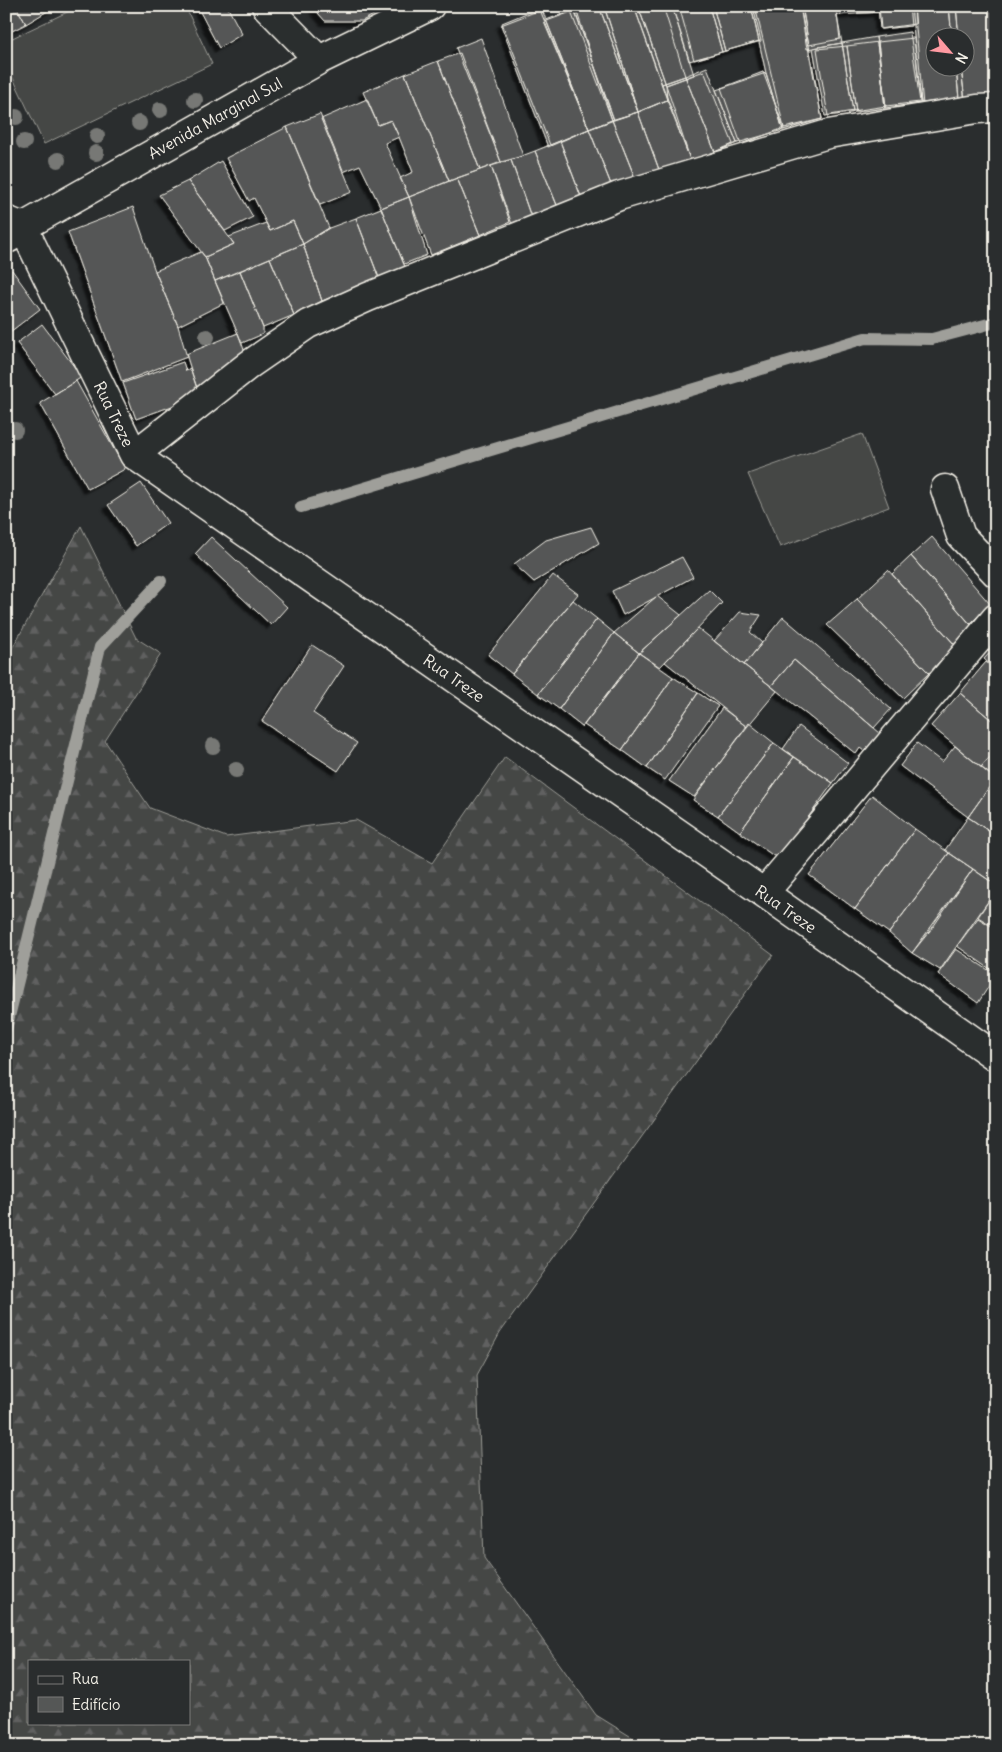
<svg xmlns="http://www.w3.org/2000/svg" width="1002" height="1752" viewBox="0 0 1002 1752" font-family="Delius,sans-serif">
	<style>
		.forest { fill: url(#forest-firs); stroke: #9c9c96; fill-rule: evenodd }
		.pitch { fill: #444645; stroke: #9c9c96 }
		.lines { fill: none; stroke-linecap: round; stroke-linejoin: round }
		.stream { stroke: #9f9f9a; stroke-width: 12 }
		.building { fill: #555756; stroke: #f4f1e8; filter: url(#shadow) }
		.minor-casing { stroke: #f4f1e8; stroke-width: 31 }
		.minor { stroke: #2a2d2e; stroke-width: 28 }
		.tree { fill: #777875 }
		.labels { text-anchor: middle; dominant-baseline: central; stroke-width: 4; stroke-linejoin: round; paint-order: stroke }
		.street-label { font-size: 16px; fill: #f4f1e8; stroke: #2a2d2e }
	</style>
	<defs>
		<pattern id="forest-firs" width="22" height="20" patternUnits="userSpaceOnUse" patternTransform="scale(1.25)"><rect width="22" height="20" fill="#444645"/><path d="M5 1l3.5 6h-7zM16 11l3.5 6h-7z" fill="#606160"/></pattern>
		<filter id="shadow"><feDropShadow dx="-4.5" dy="4.5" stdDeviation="1" flood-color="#0009"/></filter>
	</defs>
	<rect width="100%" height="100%" fill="#2a2d2e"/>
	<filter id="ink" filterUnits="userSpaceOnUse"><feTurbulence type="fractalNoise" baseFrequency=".02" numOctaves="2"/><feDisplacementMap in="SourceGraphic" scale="10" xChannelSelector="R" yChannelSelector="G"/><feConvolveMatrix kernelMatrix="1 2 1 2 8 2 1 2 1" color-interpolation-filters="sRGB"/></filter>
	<g filter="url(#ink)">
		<!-- forest -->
		<path class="forest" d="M81,526L136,638L161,654L105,741L150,808L226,837L356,820L432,863L505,757L773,955L500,1333L477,1375L484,1558L596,1715L646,1746H6V659ZM29,1661H189V1723H29Z"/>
		<!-- pitch -->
		<path class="pitch" d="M80,6H185L212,64L44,144L6,63V41Z
			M862,434L889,507L780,547L748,474Z"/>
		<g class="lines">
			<!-- stream -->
			<path class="stream" d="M301,507L865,338L932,339L996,322
				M6,1029L100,647L161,581"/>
		</g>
		<!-- building -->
		<path class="building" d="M6,6H16L26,24L6,34Z
			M16,6H56L26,24Z
			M197,6H227L242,34L219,48Z
			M312,6H391L362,21H325Z
			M573,6H599L638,112L614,120Z
			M575,6H604L638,112L612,120Z
			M599,6H634L667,100L638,112Z
			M604,6H638L666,85L667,100L638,112Z
			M634,6H663L685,76L662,84Z
			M638,6H672L694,75L666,85Z
			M672,6H713L725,51L689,61Z
			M679,6H709L722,52L694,60Z
			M709,6H751L759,41L722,52Z
			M713,6H753L761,41L725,51Z
			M751,6H802L822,119L783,130L766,73Z
			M755,6H800L822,119L784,128Z
			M800,6H835L842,43L807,49Z
			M802,6H836L840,39L809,45Z
			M836,6H879V12L837,15Z
			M878,6H914L915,24L880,29Z
			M879,6H909L911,26L881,29Z
			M911,6H949L952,38H934V68H956L959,99L921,103Z
			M914,6H956L959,38H934V68H961L965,101L923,105Z
			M949,6H993L996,35V94L959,99L956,68H964V38H952Z
			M956,6H993L996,41V96L965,101L961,68H964V38H959Z
			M993,6H996V35Z
			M541,7L589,129L550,145L502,23Z
			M540,10L589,129L548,147L501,25Z
			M574,10L614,120L589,129L546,20Z
			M571,12L612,120L589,129L544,22Z
			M910,32L920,102L886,106L876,37Z
			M876,37L886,106L853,111L842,43Z
			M481,38L523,156L501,162L456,48Z
			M914,38L921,103L885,108L878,42Z
			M878,42L885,108L856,112L847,46Z
			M842,43L853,111L825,116L813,48Z
			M847,46L856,112L828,116L817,49Z
			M460,53L501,162L480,170L438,61Z
			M438,61L480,170L449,181L405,74Z
			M707,67L737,143L715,152L685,76Z
			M704,71L733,144L691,162L666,85Z
			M763,72L784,128L741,144L721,88Z
			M766,73L783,130L737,143L716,90Z
			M405,74L449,181L409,197L400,178L413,172L399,137L391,120L378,125L363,92Z
			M685,76L715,152L691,162L662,84Z
			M367,99L378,125L391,120L399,137L385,143L409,197L381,208L360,165L343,172L321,119Z
			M667,100L691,162L661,175L638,112Z
			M638,112L661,175L637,183L612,120Z
			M320,114L352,192L320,205L287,127Z
			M612,120L637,183L614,192L589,129Z
			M287,127L329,228L303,244L293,221L270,231L254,198L249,201L226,158Z
			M589,129L614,192L583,202L560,141Z
			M560,141L583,202L559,210L535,151Z
			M535,151L559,210L532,220L511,160Z
			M511,160L532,220L513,227L491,166Z
			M221,161L253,217L225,231L188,181Z
			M491,166L510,222L480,235L457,178Z
			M457,178L480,235L431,255L409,197Z
			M188,181L234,244L205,257L159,195Z
			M409,197L427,255L404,264L381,208Z
			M133,207L155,271L178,326L187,357L122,382L68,232Z
			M381,208L405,267L379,278L356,218Z
			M356,218L379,278L322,301L303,244L329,228Z
			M293,221L303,244L215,281L205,257L234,244L229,237L266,223L270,231Z
			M303,244L322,301L294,315L270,258Z
			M201,252L205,257L224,303L178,326L155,271Z
			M270,258L294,315L263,328L240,271Z
			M12,270L40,309L10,332L6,327V275Z
			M240,271L263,328V334L242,343L215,281Z
			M42,324L82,377L55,394L17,343Z
			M238,333L248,361L198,392L186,354Z
			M183,362L186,371L190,368L200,396L136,419L123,383Z
			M76,381L125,469L88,489L40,403Z
			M141,483L168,523L136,546L108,505Z
			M591,527L599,543L534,582L514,564L546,540Z
			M211,537L287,607L271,625L195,554Z
			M932,537L990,604L970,624L911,556Z
			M911,556L973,627L955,645L892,574Z
			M682,557L693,577L623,615L612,591Z
			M888,570L955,645L929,673L857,599Z
			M553,575L578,594L512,674L488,655Z
			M709,590L722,603L660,667L639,653Z
			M657,596L681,615L639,653L614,633Z
			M857,599L929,673L903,698L827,625Z
			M573,600L597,619L538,694L512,674Z
			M740,612L761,615L750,632L762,643L744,665L714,641Z
			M783,617L891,709L874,728L794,660L771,686L744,665Z
			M597,619L614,633L559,709L538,694Z
			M698,628L777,691L747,727L665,662Z
			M614,633L639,653L582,727L559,709Z
			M312,645L344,666L313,713L357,743L338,771L262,721Z
			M996,646V670L984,659Z
			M639,653L673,677L622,750L584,725Z
			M794,660L887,739L872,757L860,748L856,754L771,686Z
			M986,662L996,670V724L960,693Z
			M673,677L698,693L647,768L622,750Z
			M698,693L718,706L665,780L647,768Z
			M960,693L996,724V751L981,767L931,726Z
			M722,708L747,727L694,797L669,781Z
			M749,723L774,743L718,816L693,800Z
			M799,726L848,763L833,783L783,749Z
			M774,743L794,757L740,832L718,816Z
			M917,743L942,762L955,746L995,779L968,817L900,766Z
			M996,751V779L981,767Z
			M794,757L833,783L778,859L740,832Z
			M995,779H996V836L968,817Z
			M872,795L915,829L855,909L809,875Z
			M968,817L996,836V885L945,850Z
			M915,829L949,853L889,933L855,909Z
			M949,853L973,869L933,927L912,953L889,933Z
			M973,869L996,885V890L940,970L912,953Z
			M996,890V928L978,917Z
			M978,918L996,929V967L993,971L957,946Z
			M956,949L996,975L978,1003L938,974Z"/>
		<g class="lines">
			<!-- minor casing -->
			<g class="minor-casing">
				<path id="minor" d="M266,6L319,60
					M6,220L23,227L134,455L764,893L996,1057
					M9,238L23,227L319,60L430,6
					M134,455L250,364L308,324L368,297L619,196L828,134L977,109L996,108
					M945,489L961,536L996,573
					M764,893L996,618"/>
			</g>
			<!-- minor -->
			<use href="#minor" class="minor"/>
		</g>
		<!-- trees -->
		<g class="tree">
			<circle cx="195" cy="100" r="8"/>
			<circle cx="160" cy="110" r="8"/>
			<circle cx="16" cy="117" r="8"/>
			<circle cx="139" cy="123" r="8"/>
			<circle cx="97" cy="136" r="8"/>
			<circle cx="24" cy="142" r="8"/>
			<circle cx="96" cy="153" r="8"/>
			<circle cx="58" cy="160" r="8"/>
			<circle cx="207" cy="337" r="8"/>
			<circle cx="15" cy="430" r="8"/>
			<circle cx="213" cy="746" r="8"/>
			<circle cx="236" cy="770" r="8"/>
		</g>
	</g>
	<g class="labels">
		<!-- street labels -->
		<g class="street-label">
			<text transform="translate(215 118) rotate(-29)">Avenida Marginal Sul</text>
			<text transform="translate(114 414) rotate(64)">Rua Treze</text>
			<text transform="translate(454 678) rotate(35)">Rua Treze</text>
			<text transform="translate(786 909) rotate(35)">Rua Treze</text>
		</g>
	</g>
	<!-- margin -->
	<rect width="1002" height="1752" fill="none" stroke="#2a2d2e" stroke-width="25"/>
	<rect x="12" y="12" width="977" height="1727" fill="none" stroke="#f4f1e8" stroke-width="2" filter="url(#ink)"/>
	<!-- legend -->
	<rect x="28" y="1660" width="162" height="65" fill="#2a2d2e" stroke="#7b7b78"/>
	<rect x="38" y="1676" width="25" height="8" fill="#2a2d2e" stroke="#7b7b78"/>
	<text x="72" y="1684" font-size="15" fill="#f4f1e8">Rua</text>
	<rect x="38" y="1697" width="25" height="15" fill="#555756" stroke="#7b7b78"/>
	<text x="72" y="1710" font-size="15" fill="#f4f1e8">Edifício</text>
	<!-- north arrow -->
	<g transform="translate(950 52) rotate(118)"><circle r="24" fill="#2a2d2e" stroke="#7b7b78"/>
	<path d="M0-4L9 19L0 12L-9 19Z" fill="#ff9aa2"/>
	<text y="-8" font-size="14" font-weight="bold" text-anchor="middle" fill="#f4f1e8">N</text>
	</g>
</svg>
